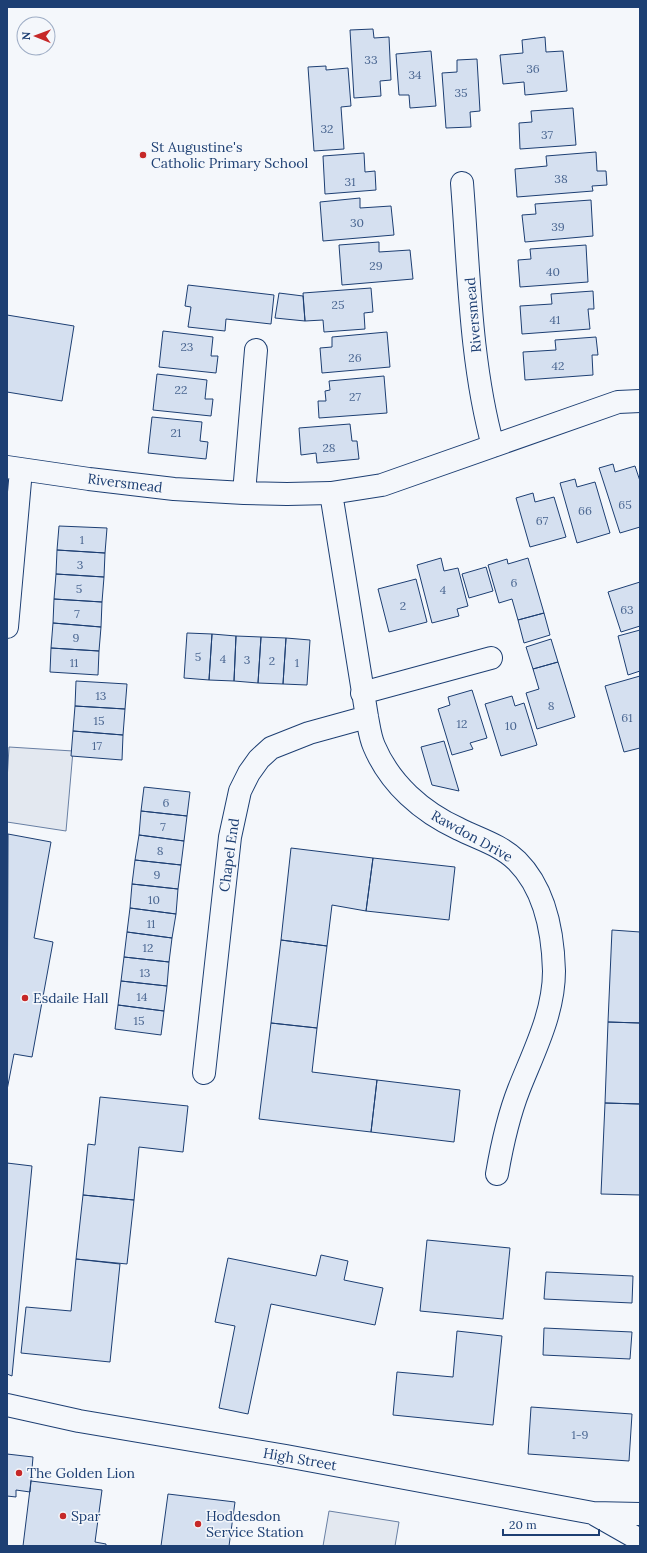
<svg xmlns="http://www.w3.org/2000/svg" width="647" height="1553" viewBox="0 0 647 1553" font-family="Lora,serif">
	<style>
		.parking { fill: #e3e8f0; stroke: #687fa3 }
		.building { fill: #d5e0f0; stroke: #1d3f73 }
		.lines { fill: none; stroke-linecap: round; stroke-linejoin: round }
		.minor-casing { stroke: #1d3f73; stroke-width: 24 }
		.primary-casing { stroke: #1d3f73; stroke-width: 24 }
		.minor { stroke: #f4f7fb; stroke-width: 22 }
		.primary { stroke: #f4f7fb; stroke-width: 22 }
		.poi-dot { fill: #c62828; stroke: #f4f7fb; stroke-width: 1.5 }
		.labels { text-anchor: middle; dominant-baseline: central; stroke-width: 3; stroke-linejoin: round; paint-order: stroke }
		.number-label { font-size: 12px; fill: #4b6792 }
		.poi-label { font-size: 14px; fill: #1d3f73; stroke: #f4f7fb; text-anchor: start }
		.street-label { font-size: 14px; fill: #1d3f73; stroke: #f4f7fb }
	</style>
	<rect width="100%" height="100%" fill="#f4f7fb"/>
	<!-- parking -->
	<path class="parking" d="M9,747L73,751L66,831L7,822V781Z
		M329,1511L399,1522L395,1546H323Z"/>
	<!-- building -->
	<path class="building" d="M373,29L374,38L389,37L391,80L380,81L381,96L354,98L350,30Z
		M545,37L546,52L563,51L567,91L525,95L524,82L503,84L500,55L523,53L522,40Z
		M431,51L436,106L410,108L409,95H399L396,54Z
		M477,59L480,111L470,112L471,127L446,128L442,73L457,72V60Z
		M326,66V70L348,68L351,106L341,107L344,149L314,151L308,67Z
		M573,108L576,145L520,149L519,123L532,122L531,111Z
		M596,152L597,171H606L607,185L592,186L593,191L517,197L515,169L547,166L546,156Z
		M364,153L365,172L375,171L376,190L325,194L323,156Z
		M360,198V208L391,206L394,235L323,241L320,202Z
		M591,200L593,236L525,242L522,215L536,214L535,204Z
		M379,242V252L410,250L413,279L342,285L339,245Z
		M586,245L588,282L520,287L518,260L531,259L530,249Z
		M188,285L274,295L271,324L226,319L225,331L188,327L191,307L185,306Z
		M371,288L373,312L364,313L365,329L324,332L323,320L305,321L303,293Z
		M593,291L594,309H588L590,329L522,334L520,306L552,304L551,294Z
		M279,293L303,296L305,321L275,318Z
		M7,315L74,326L62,401L7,392Z
		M163,331L213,337L211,356H218L216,373L159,367Z
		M387,332L390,367L322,373L320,348L332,347V337Z
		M596,337L598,355H592L593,375L525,380L523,352L556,350L555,340Z
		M157,374L207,380L205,399H213L211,416L153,410Z
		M384,376L387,413L319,418L318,401H326L325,391L330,390L329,381Z
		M152,417L202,422L200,441L208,442L206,459L148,453Z
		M350,424L352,441H357L359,459L317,463L316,453L301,455L299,428Z
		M613,464L615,472L635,466L640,481V527L620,533L599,468Z
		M575,479L577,487L595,482L610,533L577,543L560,483Z
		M533,493L535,502L554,497L566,537L530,547L516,498Z
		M59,526L107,528L105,553L57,550Z
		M57,550L105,553L104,577L56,574Z
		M441,558L444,571L458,568L468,606L457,609L459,616L432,623L417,565Z
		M528,558L544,613L518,620L512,599L499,603L488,565L507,559L508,564Z
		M486,567L493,591L469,598L462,574Z
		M56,574L104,577L102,602L54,599Z
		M416,579L427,622L389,632L378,589Z
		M640,582V626L621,632L608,592Z
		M54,599L102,602L101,627L53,623Z
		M544,613L550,635L524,643L518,620Z
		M53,623L101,627L99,651L51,648Z
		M640,630V671L628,675L618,636Z
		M187,633L212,634L209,680L184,678Z
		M212,634L236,636L234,681L209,680Z
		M236,636L261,637L258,683L234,681Z
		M261,637L286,638L283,684L258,683Z
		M286,638L310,640L307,685L283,684Z
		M551,639L558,662L533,669L526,647Z
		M51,648L99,651L98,675L50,672Z
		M558,662L575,717L537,729L526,693L539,689L533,669Z
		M640,676V748L624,752L605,686Z
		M76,681L127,684L125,709L75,706Z
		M472,690L487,738L470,743L473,749L452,755L438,709L450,705L448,697Z
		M512,696L515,706L524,703L537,745L501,756L485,704Z
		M75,706L125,709L123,735L73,731Z
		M73,731L123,735L122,760L71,756Z
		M444,741L459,791L432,785L421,747Z
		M144,787L190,792L187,816L141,811Z
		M141,811L187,816L184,841L139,835Z
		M8,834L51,842L34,938L53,942L32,1057L14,1054L7,1090Z
		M139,835L184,841L181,865L135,860Z
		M291,848L373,858L366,911L332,905L327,946L281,940Z
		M373,858L455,867L449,920L366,911Z
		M135,860L181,865L178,889L132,884Z
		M132,884L178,889L176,914L130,908Z
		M130,908L176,914L172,938L127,932Z
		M612,930L640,932V1023L608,1022Z
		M127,932L172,938L169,962L124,957Z
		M281,940L327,946L317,1028L271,1023Z
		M124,957L169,962L167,986L121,981Z
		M121,981L167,986L164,1011L118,1005Z
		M118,1005L164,1011L161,1035L115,1029Z
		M608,1022L640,1023V1104L605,1103Z
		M271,1023L317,1028L312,1072L377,1080L371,1132L259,1119Z
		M377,1080L460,1090L454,1142L371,1132Z
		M100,1097L188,1106L183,1152L139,1147L134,1200L83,1195L88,1144L95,1145Z
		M605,1103L640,1104V1195L601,1194Z
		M7,1163L32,1166L12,1376L7,1374Z
		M83,1195L134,1200L127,1264L76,1259Z
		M427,1240L510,1248L503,1319L420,1311Z
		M321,1255L348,1261L344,1280L383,1288L375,1325L271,1304L248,1414L219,1408L235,1326L215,1322L228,1258L316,1276Z
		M76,1259L120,1264L110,1362L21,1353L26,1307L71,1311Z
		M546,1272L633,1276L632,1303L544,1299Z
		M544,1328L632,1332L630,1359L543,1355Z
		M457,1331L502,1336L493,1425L393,1415L397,1372L453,1377Z
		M531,1407L632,1414L629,1461L528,1454Z
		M7,1454L33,1457L30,1492L16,1490V1497L7,1496Z
		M31,1481L102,1490L95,1542L106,1544V1546H23Z
		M168,1494L235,1502L229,1546H161Z"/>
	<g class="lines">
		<!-- minor casing -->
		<g class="minor-casing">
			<path id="minor" d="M462,183C469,270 470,362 493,446
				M7,467L89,479L174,489L244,493L287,494L331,493L382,485L618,402L640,401
				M244,493L256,350
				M331,493L367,717C369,727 370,737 374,746C390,784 422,812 459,829C479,839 501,845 517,861C545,889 553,933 554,971C554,1013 534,1051 519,1089C508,1117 502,1145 497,1174
				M7,627L21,470
				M362,693L491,658
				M204,1073L230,837L240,791L249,773L259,759L271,748L309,733L367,717"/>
		</g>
		<!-- primary casing -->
		<g class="primary-casing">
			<path id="primary" d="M7,1405L79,1421L286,1456L593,1513L640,1514
				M596,1515L640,1540"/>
		</g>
		<!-- minor -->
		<use href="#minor" class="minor"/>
		<!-- primary -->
		<use href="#primary" class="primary"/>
	</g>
	<!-- markers -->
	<g class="poi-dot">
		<circle cx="143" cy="155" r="4"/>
		<circle cx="25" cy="998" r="4"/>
		<circle cx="19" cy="1473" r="4"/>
		<circle cx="63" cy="1516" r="4"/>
		<circle cx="198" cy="1524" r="4"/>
	</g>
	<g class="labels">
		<!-- number labels -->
		<g class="number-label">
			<text x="371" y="59">33</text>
			<text x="533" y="68">36</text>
			<text x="415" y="74">34</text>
			<text x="461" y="92">35</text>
			<text x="327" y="128">32</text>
			<text x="547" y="134">37</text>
			<text x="561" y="178">38</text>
			<text x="350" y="181">31</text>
			<text x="357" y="222">30</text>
			<text x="558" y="226">39</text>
			<text x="376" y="265">29</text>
			<text x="553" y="271">40</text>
			<text x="338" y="304">25</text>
			<text x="555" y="319">41</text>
			<text x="187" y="346">23</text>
			<text x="355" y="357">26</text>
			<text x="558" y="365">42</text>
			<text x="181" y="389">22</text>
			<text x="355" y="396">27</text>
			<text x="176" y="432">21</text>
			<text x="329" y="447">28</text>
			<text x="625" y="504">65</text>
			<text x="585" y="510">66</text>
			<text x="542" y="520">67</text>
			<text x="82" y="539">1</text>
			<text x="80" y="564">3</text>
			<text x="514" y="582">6</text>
			<text x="79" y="588">5</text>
			<text x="443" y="589">4</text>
			<text x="403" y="605">2</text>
			<text x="627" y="609">63</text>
			<text x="77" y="613">7</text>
			<text x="76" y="637">9</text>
			<text x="198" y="656">5</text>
			<text x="223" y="658">4</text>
			<text x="247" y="659">3</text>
			<text x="272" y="660">2</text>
			<text x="74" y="662">11</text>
			<text x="297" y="662">1</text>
			<text x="101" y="695">13</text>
			<text x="551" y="705">8</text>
			<text x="627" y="717">61</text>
			<text x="99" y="720">15</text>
			<text x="462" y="723">12</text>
			<text x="511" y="725">10</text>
			<text x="97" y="745">17</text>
			<text x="166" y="802">6</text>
			<text x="163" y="826">7</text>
			<text x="160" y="850">8</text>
			<text x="157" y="874">9</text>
			<text x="154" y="899">10</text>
			<text x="151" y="923">11</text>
			<text x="148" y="947">12</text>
			<text x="145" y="972">13</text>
			<text x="142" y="996">14</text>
			<text x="139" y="1020">15</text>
			<text x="580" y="1434">1-9</text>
		</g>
		<!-- poi labels -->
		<g class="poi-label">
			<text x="151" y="147">St Augustine's<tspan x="151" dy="16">Catholic Primary School</tspan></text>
			<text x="33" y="998">Esdaile Hall</text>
			<text x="27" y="1473">The Golden Lion</text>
			<text x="71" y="1516">Spar</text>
			<text x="206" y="1516">Hoddesdon<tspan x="206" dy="16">Service Station</tspan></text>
		</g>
		<!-- street labels -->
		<g class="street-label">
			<text transform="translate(473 315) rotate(-95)">Riversmead</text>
			<text transform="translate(125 483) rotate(7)">Riversmead</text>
			<text transform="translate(472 836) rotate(29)">Rawdon Drive</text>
			<text transform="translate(229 855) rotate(-82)">Chapel End</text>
			<text transform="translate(300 1459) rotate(10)">High Street</text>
		</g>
	</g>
	<!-- border -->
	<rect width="647" height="1553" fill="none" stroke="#1d3f73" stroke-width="16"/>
	<!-- north arrow -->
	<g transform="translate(36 36) rotate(271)"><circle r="19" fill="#f4f7fb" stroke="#9eadc5"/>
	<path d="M0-3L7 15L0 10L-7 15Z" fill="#c62828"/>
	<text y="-6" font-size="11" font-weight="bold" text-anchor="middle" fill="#1d3f73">N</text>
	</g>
	<!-- scale -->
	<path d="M503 1529v6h96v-6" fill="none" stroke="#1d3f73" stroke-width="2"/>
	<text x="509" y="1529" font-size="12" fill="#1d3f73" stroke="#f4f7fb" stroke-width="3" paint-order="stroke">20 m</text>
</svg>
